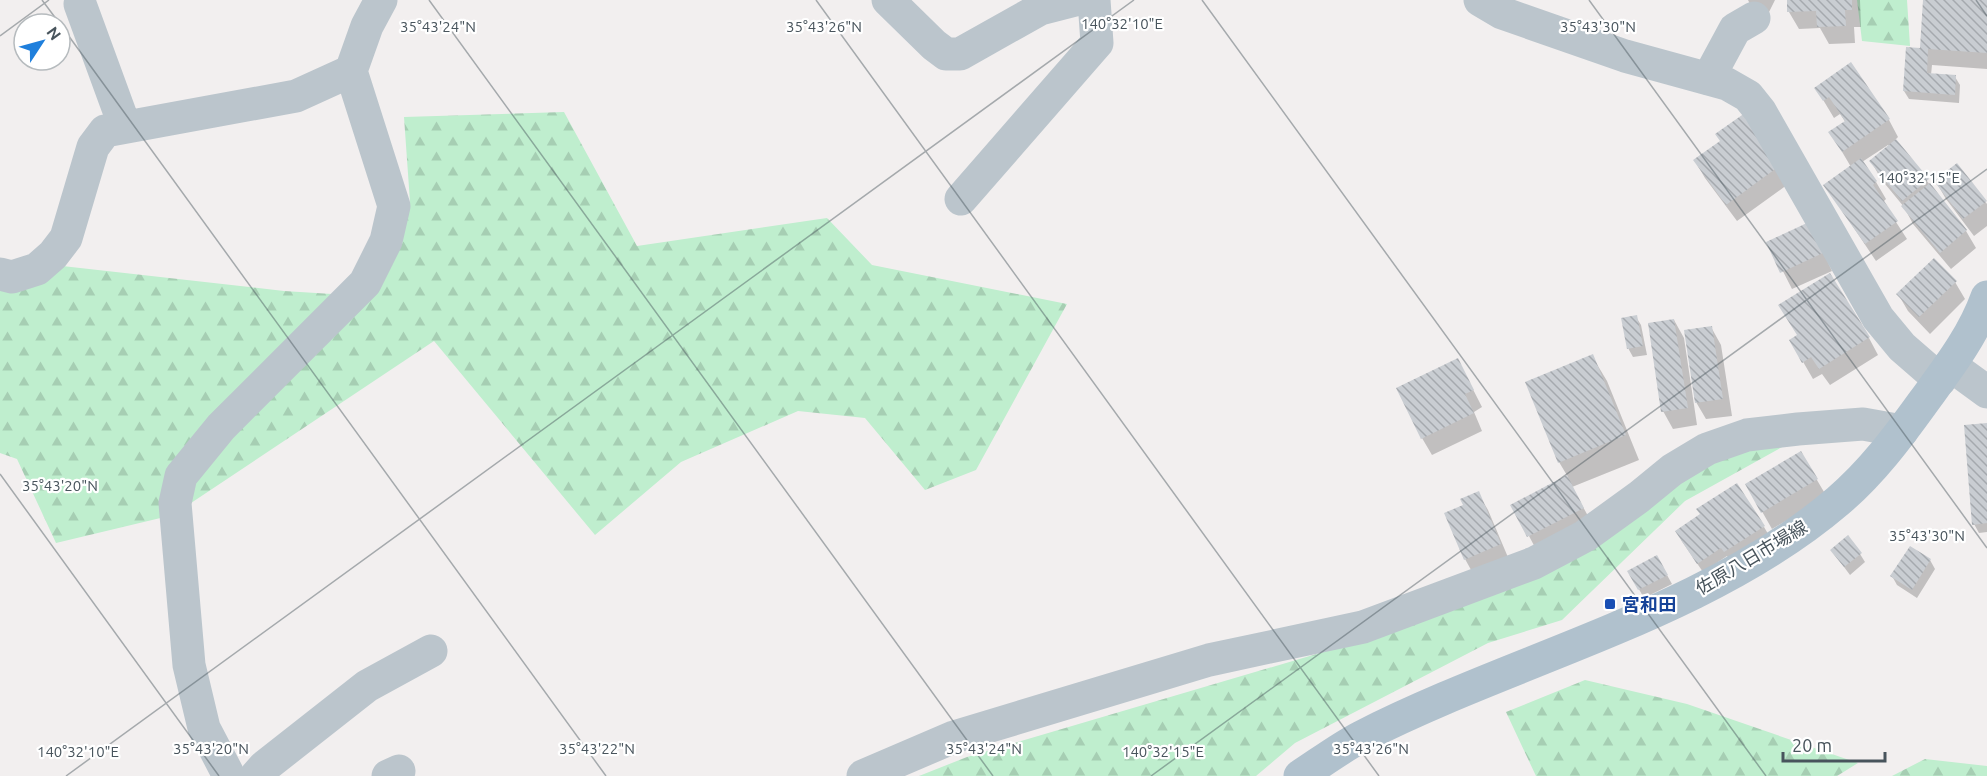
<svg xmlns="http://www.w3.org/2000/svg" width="1987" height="776" viewBox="0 0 1987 776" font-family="Ubuntu,'Noto Sans JP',sans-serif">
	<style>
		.forest { fill: url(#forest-firs) }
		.shadow { fill: #0003 }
		.building { fill: url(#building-back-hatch) }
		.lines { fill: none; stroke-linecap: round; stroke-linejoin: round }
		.minor { stroke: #bbc5cc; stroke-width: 33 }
		.major { stroke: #b0c1cd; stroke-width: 33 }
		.ticks { fill: none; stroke: #48545c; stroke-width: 1.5; stroke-opacity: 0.45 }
		.transit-dot { fill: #1a4fb4; stroke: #fff; stroke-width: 2 }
		.labels { text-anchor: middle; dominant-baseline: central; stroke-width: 4.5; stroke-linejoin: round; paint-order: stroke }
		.street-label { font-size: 18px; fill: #48545c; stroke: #fff }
		.transit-label { font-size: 18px; font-weight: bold; fill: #164399; stroke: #fff; text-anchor: start }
		.ticks-label { font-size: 15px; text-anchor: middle; fill: #48545c; stroke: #fff; stroke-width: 4.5; stroke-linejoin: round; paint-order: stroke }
	</style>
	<defs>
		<pattern id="forest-firs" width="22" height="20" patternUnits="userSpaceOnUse" patternTransform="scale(1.5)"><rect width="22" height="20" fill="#bfeece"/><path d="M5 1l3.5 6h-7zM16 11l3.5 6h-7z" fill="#a6ceb3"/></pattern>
		<pattern id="building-back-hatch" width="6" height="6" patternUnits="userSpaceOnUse" patternTransform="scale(1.5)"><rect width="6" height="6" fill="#c9cdd2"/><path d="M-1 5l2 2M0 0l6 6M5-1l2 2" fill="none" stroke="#a5a9ae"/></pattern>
	</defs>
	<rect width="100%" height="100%" fill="#f2efef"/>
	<!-- forest -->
	<path class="forest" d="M1857,0H1907L1910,46L1862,41Z
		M564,112L637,246L827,218L872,265L1067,304L976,470L925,490L865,418L798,411L681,462L595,535L434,341L173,515L56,543L17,459L0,453V259L284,291L348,295L410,202L404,117Z
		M1784,446L1685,501L1562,620L1488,643L1295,743L1256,776H919L967,757L1357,642L1734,449Z
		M1585,680L1687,704L1858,763L1837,776H1536L1506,712Z
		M1925,759L1987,766V776H1892Z"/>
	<!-- shadow -->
	<path class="shadow" d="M1748,0H1775L1768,14L1751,6Z
		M1788,0H1860L1861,27H1854L1855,43L1829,44L1820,28L1799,29L1789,12Z
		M1925,0H1987V69L1932,65L1931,75L1955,77L1960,85L1959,103L1909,99L1904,91L1923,50Z
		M1816,88L1889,120L1898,137L1895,140L1966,231L1976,248L1951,269L1913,224L1904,207L1881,179L1871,161L1889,146L1888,145L1862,162L1876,182L1886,199L1883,202L1907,239L1876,261L1825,185L1851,167L1831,133L1846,123L1840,114L1834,118Z
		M1744,115L1791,182L1737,221L1705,178L1695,161L1721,142Z
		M1957,165L1987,204V226L1974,236L1946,199L1936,182Z
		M1818,241L1832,271L1792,289L1768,242Z
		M1955,282L1965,299L1930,334L1908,311L1898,294Z
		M1636,317L1641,325L1647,355L1633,357L1628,348Z
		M1674,320L1684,338L1697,425L1673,429L1663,411Z
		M1711,327L1721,345L1732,416L1706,419L1696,402Z
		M1869,338L1878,355L1830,385L1822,374L1813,379L1791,341Z
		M1592,356L1607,381L1639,460L1572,487L1593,525L1538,553L1529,536L1568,477L1559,462Z
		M1458,360L1482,407L1474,412L1482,431L1432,455L1422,438Z
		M1987,424V532L1979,533L1974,524Z
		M1801,453L1827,497L1772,529L1747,485Z
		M1478,493L1488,510L1510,562L1475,577L1465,559L1446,514L1465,506Z
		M1764,527L1774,544L1735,568L1727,556L1703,572L1681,540Z
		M1911,548L1930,560L1935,569L1917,598L1897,585L1892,576Z
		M1832,551L1860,554L1865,562L1850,575Z
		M1657,557L1672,584L1644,598L1629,572Z"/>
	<!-- building -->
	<path class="building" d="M1787,0H1852V10H1845L1846,26L1817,27L1816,11L1787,12Z
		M1923,0H1987V53L1928,49L1927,73L1956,75L1955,95L1903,91L1906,47L1920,48Z
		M1851,62L1890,119L1842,152L1828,132L1845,121L1829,97L1823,101L1814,88Z
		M1745,113L1782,164L1726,205L1693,160L1720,141L1715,134Z
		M1896,139L1929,179L1902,201L1869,161Z
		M1861,158L1877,181L1873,185L1898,221L1865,244L1823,185Z
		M1957,163L1987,201L1963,219L1934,181Z
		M1930,183L1967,230L1940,253L1901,206Z
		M1809,222L1823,253L1780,273L1766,242Z
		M1934,258L1957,281L1919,317L1896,294Z
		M1830,273L1870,337L1819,369L1811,357L1802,363L1789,340L1797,335L1778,305Z
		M1637,315L1643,346L1627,349L1621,318Z
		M1674,319L1688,408L1661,412L1648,323Z
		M1712,326L1723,399L1695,403L1684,330Z
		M1593,354L1626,435L1558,463L1525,382Z
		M1458,358L1474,390L1465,394L1474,413L1421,439L1396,388Z
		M1987,423V523L1972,525L1964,425Z
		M1801,451L1818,479L1761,513L1745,484Z
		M1567,475L1584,508L1527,537L1510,505Z
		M1737,483L1765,526L1724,552L1721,548L1697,564L1675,531L1700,514L1696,509Z
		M1479,491L1501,544L1464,560L1444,513L1463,505L1460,499Z
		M1848,535L1862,553L1844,567L1830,550Z
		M1910,546L1931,559L1912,590L1890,576Z
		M1657,555L1668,575L1638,590L1627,571Z"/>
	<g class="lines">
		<!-- minor -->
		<path class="minor" d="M888,0L934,45L946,54H960L1040,9L1075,0
			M1480,0L1502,13L1625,56L1727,84L1748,96L1760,111L1878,318L1902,347L1940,380
			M80,4L125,127
			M1708,79L1735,29L1754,18
			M961,199L1097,43L1094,0
			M0,274L12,277L37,269L53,255L66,238L93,147L105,131L296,96L351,71
			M1950,365L1987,392
			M229,776L204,728L189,665L175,503L181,476L221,427L365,283L386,241L394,206L351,71L367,26L381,0
			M256,776L264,767L367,686L431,651
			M388,776L399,771
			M863,776L954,737L1209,660L1363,627L1534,563L1585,536L1639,497L1672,470L1707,449L1747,435L1798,429L1863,424L1902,431"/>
		<!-- major -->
		<path class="major" d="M1300,776C1320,763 1340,748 1361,737C1515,658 1706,614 1838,501C1872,472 1898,437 1924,401C1948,368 1973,336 1987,297"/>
	</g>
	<!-- ticks -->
	<path class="ticks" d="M42,0L60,24M429,0L993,776M816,0L1379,776M1202,0L1766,776M1589,0L1987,548M1976,0L1987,16M60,24L606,776M0,36L49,0M0,474L219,776M66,776L1134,0M1151,776L1987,169"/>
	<!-- markers -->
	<rect class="transit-dot" x="1604" y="598" width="12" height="12" rx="3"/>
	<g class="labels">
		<!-- street labels -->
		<g class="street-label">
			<text transform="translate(1751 557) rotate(-31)">佐原八日市場線</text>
		</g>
		<!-- transit labels -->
		<g class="transit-label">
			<text x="1622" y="604">宮和田</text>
		</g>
	</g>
	<g class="ticks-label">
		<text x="1122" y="29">140°32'10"E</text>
		<text x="438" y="32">35°43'24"N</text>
		<text x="824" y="32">35°43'26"N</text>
		<text x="1598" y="32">35°43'30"N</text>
		<text x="1919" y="183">140°32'15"E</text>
		<text x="60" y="491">35°43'20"N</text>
		<text x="1927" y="541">35°43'30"N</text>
		<text x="211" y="754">35°43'20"N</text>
		<text x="597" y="754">35°43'22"N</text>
		<text x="984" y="754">35°43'24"N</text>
		<text x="1371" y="754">35°43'26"N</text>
		<text x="78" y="757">140°32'10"E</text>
		<text x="1163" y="757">140°32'15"E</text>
	</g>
	<!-- north arrow -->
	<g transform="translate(42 42) rotate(54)"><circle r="28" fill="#ffffff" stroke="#b6bbbe" stroke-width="1.5"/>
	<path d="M0-4.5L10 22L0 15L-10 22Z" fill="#1f7fdc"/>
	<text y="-9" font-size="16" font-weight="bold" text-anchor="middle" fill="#48545c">N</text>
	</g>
	<!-- scale -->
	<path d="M1783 752v9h102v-9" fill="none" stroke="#48545c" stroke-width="3"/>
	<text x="1792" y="752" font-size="18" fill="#48545c" stroke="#ffffff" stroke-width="4.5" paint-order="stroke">20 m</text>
</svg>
